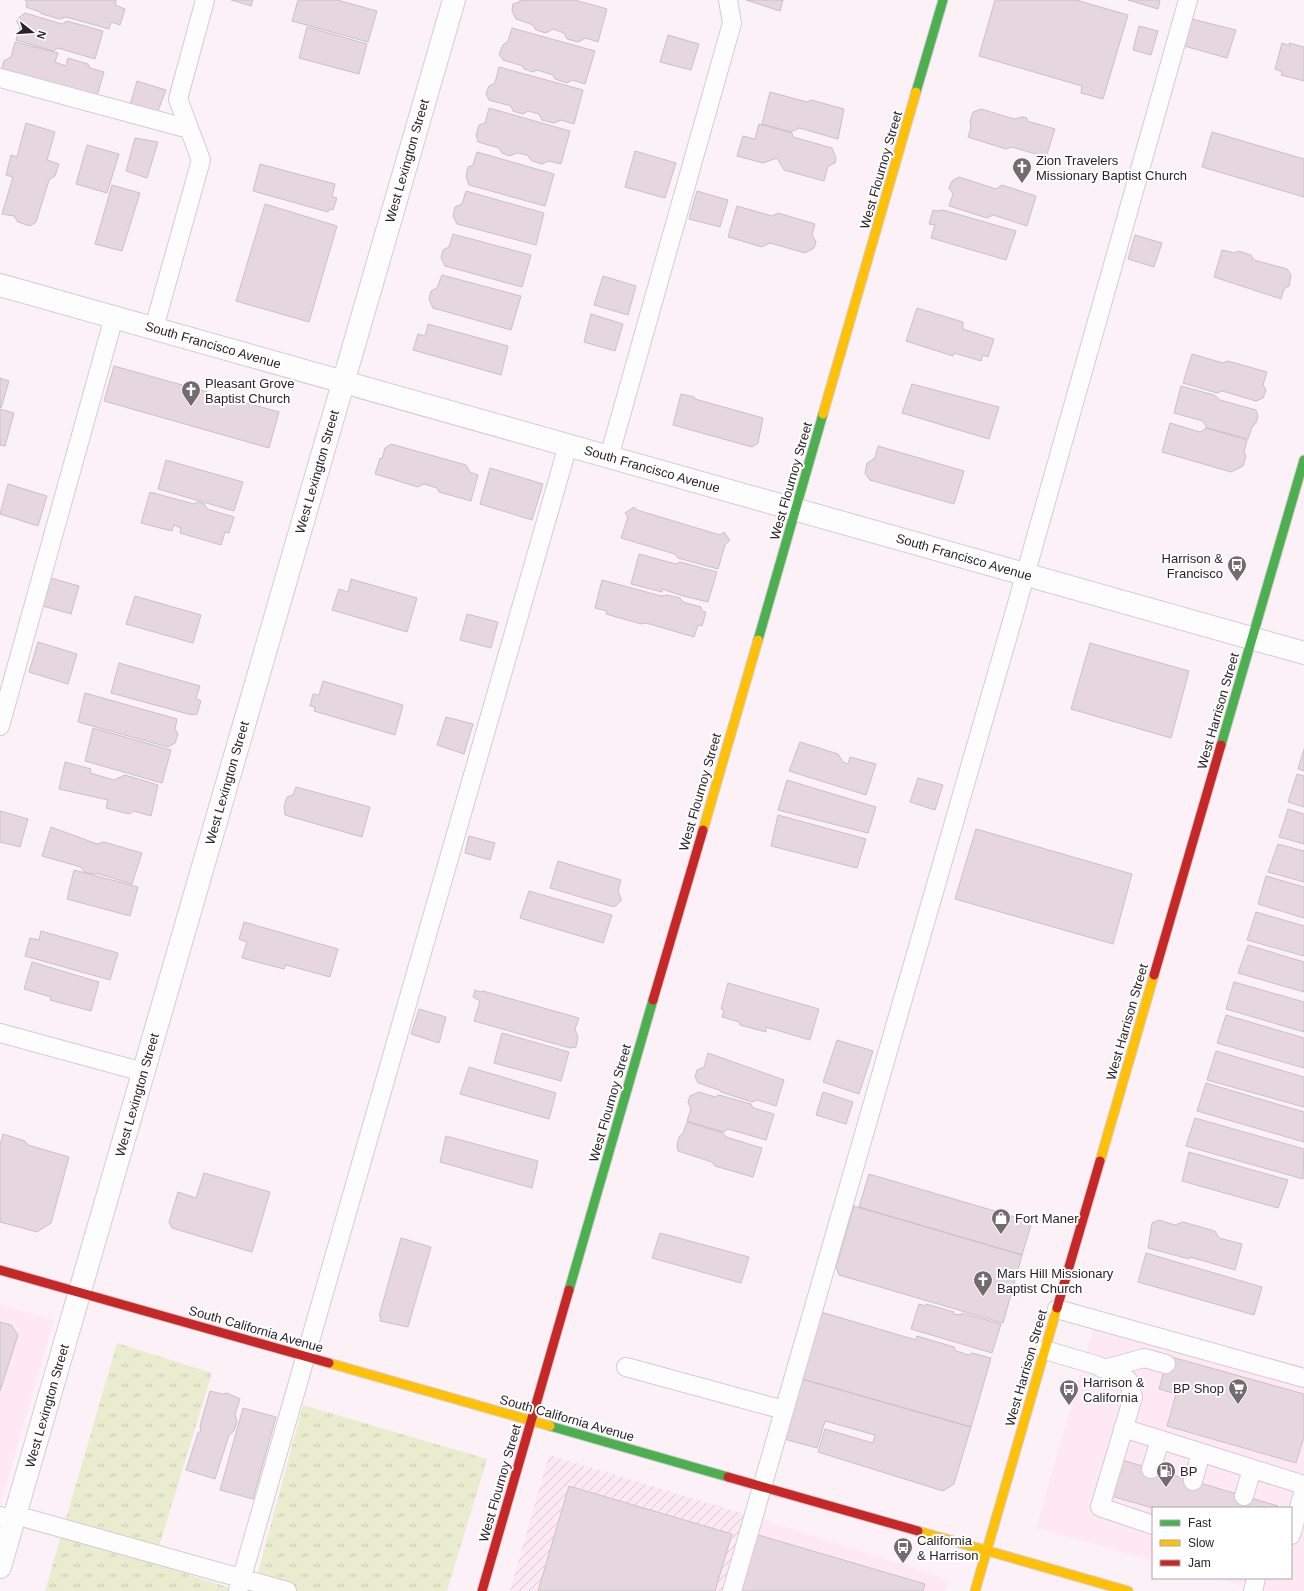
<svg xmlns="http://www.w3.org/2000/svg" width="1304" height="1591" viewBox="0 0 1304 1591" font-family="Helvetica,sans-serif">
	<style>
		.built { fill: #fde8f4 }
		.industrial { fill: url(#industrial-furrows) }
		.grass { fill: url(#grass-tufts) }
		.building { fill: #e6d7df; stroke: #c9c1c5 }
		.lines { fill: none; stroke-linecap: round; stroke-linejoin: round }
		.lane-casing { stroke: #d4ccd0; stroke-width: 20 }
		.street-casing { stroke: #d4ccd0; stroke-width: 24 }
		.fast-casing { stroke: #d4ccd0; stroke-width: 11 }
		.slow-casing { stroke: #d4ccd0; stroke-width: 11 }
		.jam-casing { stroke: #d4ccd0; stroke-width: 11 }
		.lane { stroke: #fefdfe; stroke-width: 18 }
		.street { stroke: #fefdfe; stroke-width: 22 }
		.fast { stroke: #4caf50; stroke-width: 9 }
		.slow { stroke: #ffc107; stroke-width: 9 }
		.jam { stroke: #c62828; stroke-width: 9 }
		.labels { text-anchor: middle; dominant-baseline: central; stroke-width: 4; stroke-linejoin: round; paint-order: stroke }
		.poi-label { font-size: 13px; fill: #2b2327; stroke: #fff; text-anchor: start }
		.street-label { font-size: 13px; fill: #2b2327; stroke: #fff }
	</style>
	<defs>
		<pattern id="industrial-furrows" width="10" height="10" patternUnits="userSpaceOnUse"><rect width="10" height="10" fill="#fde8f4"/><path d="M-1 1l2-2M0 10L10 0M9 11l2-2" fill="none" stroke="#d9c7d1"/></pattern>
		<pattern id="grass-tufts" width="24" height="20" patternUnits="userSpaceOnUse"><rect width="24" height="20" fill="#eaecd0"/><path d="M3 7l-1-3M5 7V3M7 7l1-3M15 17l-1-3M17 17v-4M19 17l1-3" fill="none" stroke="#c9cab3"/></pattern>
	</defs>
	<rect width="100%" height="100%" fill="#fbf1f6"/>
	<!-- built -->
	<path class="built" d="M0,1304L54,1320L0,1505Z
		M1096,1320L1304,1379V1591H1261L1215,1578H1291V1508H1153V1561L1036,1528Z
		M754,1517L948,1579L945,1591H732Z"/>
	<!-- industrial -->
	<path class="industrial" d="M549,1455L754,1517L732,1591H510Z"/>
	<!-- grass -->
	<path class="grass" d="M117,1343L212,1373L154,1563L239,1591H45Z
		M303,1405L487,1459L447,1591H253Z"/>
	<!-- building -->
	<path class="building" d="M25,0H116L115,5L125,9L120,25L111,22L109,29L66,17L60,19L42,14L40,12L26,7L27,3Z
		M231,0H253L251,6Z
		M298,0H337L377,11L368,42L292,21Z
		M520,0H575L607,9L598,42L586,38L578,42L567,39L564,33L553,29L546,33L536,30L533,25L516,19L512,11L513,4L520,2Z
		M746,0H783L780,11Z
		M995,0H1076L1128,15L1103,99L1081,93L1082,86L979,56Z
		M1128,0H1160L1158,9Z
		M25,13L62,24L67,21L103,31L95,59L58,48L53,51L16,40L20,27L17,22L18,18Z
		M1192,19L1236,30L1227,58L1184,46Z
		M1139,26L1158,31L1151,55L1133,50Z
		M307,27L367,44L359,74L299,58Z
		M512,28L595,51L585,84L572,80L567,83L555,79L553,75L537,70L533,72L524,69L523,66L503,60L499,54L503,45L508,41Z
		M668,35L699,44L691,70L660,62Z
		M15,42L58,53L55,62L66,66L68,58L88,64L90,68L104,72L96,99L5,73L2,67L4,61L11,57Z
		M1282,43L1290,46L1289,43L1304,47V81L1281,75L1282,72L1275,69Z
		M499,67L583,90L574,124L561,120L554,123L542,120L539,114L528,111L523,114L513,111L511,106L489,100L486,93L489,86L495,83Z
		M137,81L166,90L156,116L129,109Z
		M770,92L807,102L811,100L844,109L838,139L799,128L791,132L762,124Z
		M489,108L570,131L561,164L549,161L542,164L532,161L527,155L517,153L509,156L502,153L499,148L478,142L476,135L479,125L485,123Z
		M981,109L1014,119L1023,117L1027,118V121L1055,129L1046,157L1012,147L1006,149L968,137L971,128L970,121L973,112Z
		M26,123L55,132L47,160L59,164L55,176L49,180L36,222L30,226L18,222L14,216L2,214L13,177L6,175L11,155L17,157Z
		M759,124L792,133L793,137L832,148L836,158L835,163L828,166L824,181L784,170L777,158L763,163L737,156L743,136L755,139Z
		M1212,132L1304,159V197L1202,167Z
		M135,138L158,142L147,178L126,171Z
		M87,145L119,154L107,193L76,184Z
		M635,151L676,163L665,198L625,187Z
		M477,152L554,174L545,206L469,185L466,176L468,167L473,165Z
		M260,164L335,184L332,197L337,198L333,210L329,209L328,212L253,191Z
		M959,177L996,189L1002,185L1036,196L1027,226L993,215L987,218L949,206L953,194L949,188L952,181Z
		M112,185L140,193L122,251L95,244Z
		M466,191L544,213L536,245L457,224L453,216L455,207L462,204Z
		M697,191L728,200L720,227L689,219Z
		M265,204L337,226L309,322L236,301Z
		M737,206L772,216L778,213L815,224L812,235L816,242L814,248L805,253L770,243L762,247L728,237Z
		M933,210L936,211L943,210L1016,231L1006,260L931,238L935,225L929,224Z
		M453,234L531,255L522,287L445,266L441,258L443,250L449,247Z
		M1135,235L1162,243L1154,267L1128,259Z
		M1222,250L1235,253L1238,251L1251,255L1254,260L1287,269L1291,275L1289,286L1284,289L1281,299L1214,277Z
		M442,275L521,296L511,330L433,308L429,299L431,291L437,288Z
		M603,276L636,286L628,315L594,305Z
		M917,308L963,322V329L994,339L988,357L983,355L981,361L954,353L953,356L906,341Z
		M591,314L623,324L615,351L584,342Z
		M428,324L508,346L501,375L413,350L418,334L425,336Z
		M1192,354L1223,363L1228,361L1267,372L1263,385L1266,390L1263,398L1256,401L1222,391L1217,393L1183,383Z
		M114,366L279,412L269,448L104,401Z
		M0,378L9,381L1,408L0,407Z
		M912,384L999,407L989,439L902,413Z
		M1181,386L1214,395L1220,400L1256,410L1258,416L1256,423L1252,427L1248,439L1207,428L1203,421L1174,413Z
		M681,394L694,397L695,399L763,418L758,443L752,447L673,425Z
		M0,409L14,413L5,446L0,445Z
		M1170,423L1200,432L1206,428L1247,440L1244,452L1246,456L1243,466L1231,472L1162,452Z
		M391,444L466,465L470,472L478,475L471,501L439,492L437,488L424,484L418,487L375,474L380,458L382,459L385,448Z
		M878,446L964,471L954,504L870,480L865,473L867,463L875,458Z
		M166,460L243,482L234,511L158,489Z
		M490,468L543,484L532,520L480,504Z
		M8,484L47,496L38,526L0,514Z
		M150,492L194,504L197,502L204,504L207,509L234,517L229,533L225,532L221,545L180,533L181,528L174,525L172,531L141,523Z
		M634,507L637,510L720,535L724,532L730,540L725,545L718,569L678,558L675,554L621,538L628,517L625,513Z
		M639,554L676,564L680,562L717,572L708,602L683,596L662,589V592L631,584Z
		M51,578L79,586L71,614L43,606Z
		M351,579L417,598L407,632L332,610L339,589L348,592Z
		M602,580L661,596L667,595L680,598L683,602L701,607L702,611L706,612L702,626L698,625L694,637L646,623L641,624L606,614L607,611L595,608Z
		M135,596L201,615L193,643L126,624Z
		M467,614L498,622L491,648L460,640Z
		M38,642L77,654L68,684L29,672Z
		M1090,643L1189,671L1171,738L1071,709Z
		M119,663L200,686L196,698L201,701L197,714L192,715L111,693Z
		M323,681L403,705L395,735L314,711L315,707L310,706L313,694L319,695Z
		M85,693L177,719L175,729L178,734L175,743L168,747L78,722Z
		M446,717L473,724L464,754L437,745Z
		M93,728L171,750L162,783L85,761Z
		M800,742L838,754L843,762L848,764L850,757L876,764L866,795L789,771Z
		M1304,749V771L1298,769Z
		M65,762L91,769L90,773L114,780L125,775L158,785L151,816L134,811L129,814L106,808L108,800L59,789Z
		M1297,774L1304,776V807L1288,802Z
		M918,778L943,785L935,810L910,802Z
		M787,780L876,807L868,833L778,810Z
		M296,787L370,807L362,837L285,815L284,806L287,797L293,795Z
		M1288,809L1304,814V844L1279,837Z
		M0,811L28,819L20,847L0,842Z
		M778,815L866,839L857,868L771,846Z
		M51,827L97,844L104,842L142,853L132,884L99,874L85,873L81,867L42,856Z
		M976,829L1132,874L1113,944L955,899Z
		M469,836L495,843L490,860L465,853Z
		M1278,844L1304,851V882L1268,872Z
		M558,861L621,880L618,891L621,898V901L614,907L550,888Z
		M74,870L138,887L130,916L67,899Z
		M1266,876L1304,887V918L1258,904Z
		M529,891L612,915L603,943L520,918Z
		M1256,912L1304,926V956L1247,940Z
		M244,922L338,949L330,977L286,965L284,969L242,958L247,942L239,939Z
		M41,931L118,953L110,980L25,956L30,938L39,940Z
		M1248,945L1304,962V992L1238,973Z
		M32,962L99,982L91,1011L50,1000L51,997L24,989Z
		M1234,982L1304,1002V1032L1226,1009Z
		M728,983L819,1009L810,1040L766,1027V1032L740,1025L739,1022L722,1017L724,1010L721,1009Z
		M475,990L481,992L483,991L579,1018L575,1029L578,1037L576,1047L570,1048L474,1021L480,1001L473,997Z
		M419,1009L446,1017L439,1043L411,1034Z
		M1226,1015L1304,1038V1068L1217,1043Z
		M502,1033L569,1052L561,1081L494,1063Z
		M837,1040L873,1051L859,1094L823,1082Z
		M1216,1051L1304,1077V1107L1207,1080Z
		M708,1053L784,1080L776,1106L757,1100L752,1102L721,1092L719,1090L698,1083L695,1077L697,1070L704,1067Z
		M469,1067L556,1093L549,1119L460,1094Z
		M1206,1083L1304,1112V1142L1197,1111Z
		M699,1092L715,1097L719,1095L751,1104L753,1108L774,1114L766,1140L728,1129L723,1132L687,1121L691,1109L688,1102L690,1096Z
		M823,1092L853,1102L846,1124L816,1115Z
		M1195,1118L1304,1149L1303,1179L1186,1146Z
		M687,1122L723,1133L726,1137L762,1148L753,1177L715,1166L712,1162L678,1151L677,1145L679,1137L683,1133Z
		M3,1134L25,1141L28,1145L69,1157L51,1223L37,1232L0,1222V1145Z
		M446,1136L538,1161L532,1188L440,1162Z
		M1189,1152L1288,1180L1278,1208L1182,1181Z
		M204,1173L270,1192L252,1252L172,1228L169,1222L178,1192L196,1198Z
		M869,1174L1032,1222L1022,1255L859,1207Z
		M854,1206L1022,1255L1003,1323L839,1275L836,1267Z
		M1159,1220L1175,1225L1183,1222L1215,1231L1219,1238L1242,1244L1235,1270L1190,1257L1189,1259L1148,1248L1152,1223Z
		M660,1233L749,1257L741,1283L652,1258Z
		M401,1238L431,1247L408,1327L380,1321L381,1316H379Z
		M1146,1253L1262,1287L1254,1315L1138,1282Z
		M919,1304L925,1306L926,1304L954,1312L953,1314L961,1315L962,1313L1001,1324L992,1353L911,1329Z
		M821,1312L916,1340L917,1336L954,1347L956,1351L969,1355L972,1353L991,1358L971,1427L802,1379Z
		M0,1322L11,1325L18,1335L0,1391Z
		M1168,1356L1304,1394V1440H1303L1296,1463L1167,1426L1176,1394L1159,1389Z
		M802,1379L971,1427L954,1484L943,1491L818,1452L825,1429L873,1443L875,1435L825,1421L817,1448L784,1439Z
		M210,1391L222,1394L227,1393L240,1399L235,1414L237,1422L234,1431L229,1435L215,1479L186,1470L198,1433L201,1431L200,1426Z
		M243,1408L276,1417L253,1499L220,1490Z
		M1122,1460L1278,1506V1508H1153L1111,1496Z
		M569,1486L732,1534L715,1591H538Z
		M755,1534L925,1584L923,1591H739Z"/>
	<g class="lines">
		<!-- lane casing -->
		<g class="lane-casing">
			<path id="lane" d="M0,78L189,129
				M154,328L201,160L178,99L205,0
				M609,457L732,23L728,0
				M0,726L114,317
				M0,1033L143,1072
				M1057,1309L1304,1378
				M1045,1350L1096,1365L1128,1380L1133,1397L1100,1507L1153,1525
				M626,1367L784,1410
				M1105,1369L1144,1358L1166,1364
				M1123,1428L1304,1485
				M1151,1469L1160,1440
				M1193,1481L1201,1453
				M1244,1496L1252,1469
				M15,1515L287,1591
				M0,1516L14,1520
				M1291,1535L1304,1490
				M238,1591L568,445
				M732,1591L1015,611L1188,0
				M1253,1591L1256,1578"/>
		</g>
		<!-- street casing -->
		<g class="street-casing">
			<path id="street" d="M0,285L1304,653
				M0,1567L454,0"/>
		</g>
		<!-- fast casing -->
		<g class="fast-casing">
			<path id="fast" d="M916,92L943,0
				M758,640L823,414
				M1221,745L1304,460
				M569,1290L653,1000
				M550,1426L728,1477"/>
		</g>
		<!-- slow casing -->
		<g class="slow-casing">
			<path id="slow" d="M823,414L916,92
				M703,830L758,640
				M1100,1161L1154,975
				M329,1363L550,1426
				M918,1531L1128,1591
				M975,1591L1057,1308"/>
		</g>
		<!-- jam casing -->
		<g class="jam-casing">
			<path id="jam" d="M1154,975L1221,745
				M653,1000L703,830
				M0,1270L329,1363
				M1057,1308L1100,1161
				M728,1477L918,1531
				M482,1591L569,1290"/>
		</g>
		<!-- lane -->
		<use href="#lane" class="lane"/>
		<!-- street -->
		<use href="#street" class="street"/>
		<!-- fast -->
		<use href="#fast" class="fast"/>
		<!-- slow -->
		<use href="#slow" class="slow"/>
		<!-- jam -->
		<use href="#jam" class="jam"/>
	</g>
	<!-- icons -->
	<defs>
		<g id="church-pin" transform="scale(1)"><path d="M0 17L-7.5 6A9.5 9.5 0 1 1 7.5 6Z" fill="#746b6f" stroke="#fff"/><path d="M-1.2-6h2.4v3.5h3.3v2.4h-3.3V6h-2.4V-.1h-3.3v-2.4h3.3Z" fill="#fff"/></g>
		<g id="bus-pin" transform="scale(1)"><path d="M0 17L-7.5 6A9.5 9.5 0 1 1 7.5 6Z" fill="#746b6f" stroke="#fff"/><path d="M-5-6H5V4H4V6H2V4H-2V6H-4V4H-5ZM-3.5-4V0h7V-4ZM-3.5 1.2v1.5H-2V1.2ZM2 1.2v1.5H3.5V1.2Z" fill="#fff"/></g>
		<g id="shop-pin" transform="scale(1)"><path d="M0 17L-7.5 6A9.5 9.5 0 1 1 7.5 6Z" fill="#746b6f" stroke="#fff"/><path d="M-5-2.5h2.3a2.7 3.5 0 0 1 5.4 0H5L5.5 6h-11ZM-1.5-2.5h3a1.5 2.3 0 0 0-3 0Z" fill="#fff"/></g>
		<g id="supermarket-pin" transform="scale(1)"><path d="M0 17L-7.5 6A9.5 9.5 0 1 1 7.5 6Z" fill="#746b6f" stroke="#fff"/><path d="M-6-5.5h2.5l.6 2H6L4.5 2H-2.5L-4.4-4H-6ZM-1.5 3.2a1.3 1.3 0 1 0 .1 0ZM3 3.2a1.3 1.3 0 1 0 .1 0Z" fill="#fff"/></g>
		<g id="fuel-pin" transform="scale(1)"><path d="M0 17L-7.5 6A9.5 9.5 0 1 1 7.5 6Z" fill="#746b6f" stroke="#fff"/><path d="M-5.5-6h7V0h2V4h1.3V-2.5L3-4.5l.8-.8L6-3V5H2.5V1h-1V6h-7ZM-4.2-4.7v3.2H.2V-4.7Z" fill="#fff"/></g>
	</defs>
	<g fill-rule="evenodd">
		<use href="#church-pin" x="1022" y="167"/>
		<use href="#church-pin" x="191" y="390"/>
		<use href="#bus-pin" x="1237" y="565"/>
		<use href="#shop-pin" x="1001" y="1218"/>
		<use href="#church-pin" x="983" y="1280"/>
		<use href="#supermarket-pin" x="1238" y="1388"/>
		<use href="#bus-pin" x="1069" y="1389"/>
		<use href="#fuel-pin" x="1166" y="1471"/>
		<use href="#bus-pin" x="903" y="1547"/>
	</g>
	<g class="labels">
		<!-- poi labels -->
		<g class="poi-label">
			<text x="1036" y="160">Zion Travelers<tspan x="1036" dy="15">Missionary Baptist Church</tspan></text>
			<text x="205" y="383">Pleasant Grove<tspan x="205" dy="15">Baptist Church</tspan></text>
			<text x="1223" y="558" text-anchor="end">Harrison &amp;<tspan x="1223" dy="15">Francisco</tspan></text>
			<text x="1015" y="1218">Fort Maner</text>
			<text x="997" y="1273">Mars Hill Missionary<tspan x="997" dy="15">Baptist Church</tspan></text>
			<text x="1083" y="1382">Harrison &amp;<tspan x="1083" dy="15">California</tspan></text>
			<text x="1224" y="1388" text-anchor="end">BP Shop</text>
			<text x="1180" y="1471">BP</text>
			<text x="917" y="1540">California<tspan x="917" dy="15">&amp; Harrison</tspan></text>
		</g>
		<!-- street labels -->
		<g class="street-label">
			<text transform="translate(407 161) rotate(-74)">West Lexington Street</text>
			<text transform="translate(881 170) rotate(-74)">West Flournoy Street</text>
			<text transform="translate(213 345) rotate(16)">South Francisco Avenue</text>
			<text transform="translate(652 469) rotate(16)">South Francisco Avenue</text>
			<text transform="translate(317 472) rotate(-74)">West Lexington Street</text>
			<text transform="translate(791 481) rotate(-74)">West Flournoy Street</text>
			<text transform="translate(964 557) rotate(16)">South Francisco Avenue</text>
			<text transform="translate(1218 711) rotate(-74)">West Harrison Street</text>
			<text transform="translate(227 783) rotate(-74)">West Lexington Street</text>
			<text transform="translate(700 792) rotate(-74)">West Flournoy Street</text>
			<text transform="translate(1127 1022) rotate(-74)">West Harrison Street</text>
			<text transform="translate(137 1095) rotate(-74)">West Lexington Street</text>
			<text transform="translate(610 1103) rotate(-74)">West Flournoy Street</text>
			<text transform="translate(256 1329) rotate(16)">South California Avenue</text>
			<text transform="translate(1026 1368) rotate(-74)">West Harrison Street</text>
			<text transform="translate(47 1406) rotate(-74)">West Lexington Street</text>
			<text transform="translate(567 1418) rotate(16)">South California Avenue</text>
			<text transform="translate(500 1483) rotate(-74)">West Flournoy Street</text>
		</g>
	</g>
	<!-- legend -->
	<rect x="1152" y="1507" width="140" height="72" fill="#ffffff" stroke="#aaa7a9"/>
	<rect x="1160" y="1520" width="20" height="6" fill="#4caf50" stroke="#aaa7a9"/>
	<text x="1188" y="1527" font-size="12" fill="#2b2327">Fast</text>
	<rect x="1160" y="1540" width="20" height="6" fill="#ffc107" stroke="#aaa7a9"/>
	<text x="1188" y="1547" font-size="12" fill="#2b2327">Slow</text>
	<rect x="1160" y="1560" width="20" height="6" fill="#c62828" stroke="#aaa7a9"/>
	<text x="1188" y="1567" font-size="12" fill="#2b2327">Jam</text>
	<!-- north arrow -->
	<g transform="translate(32 32) rotate(107)" stroke="#ffffff" stroke-width="3" paint-order="stroke">
	<path d="M0-3L7 15L0 10L-7 15Z" fill="#2b2327"/>
	<text y="-6" font-size="11" font-weight="bold" text-anchor="middle" fill="#2b2327">N</text>
	</g>
</svg>
